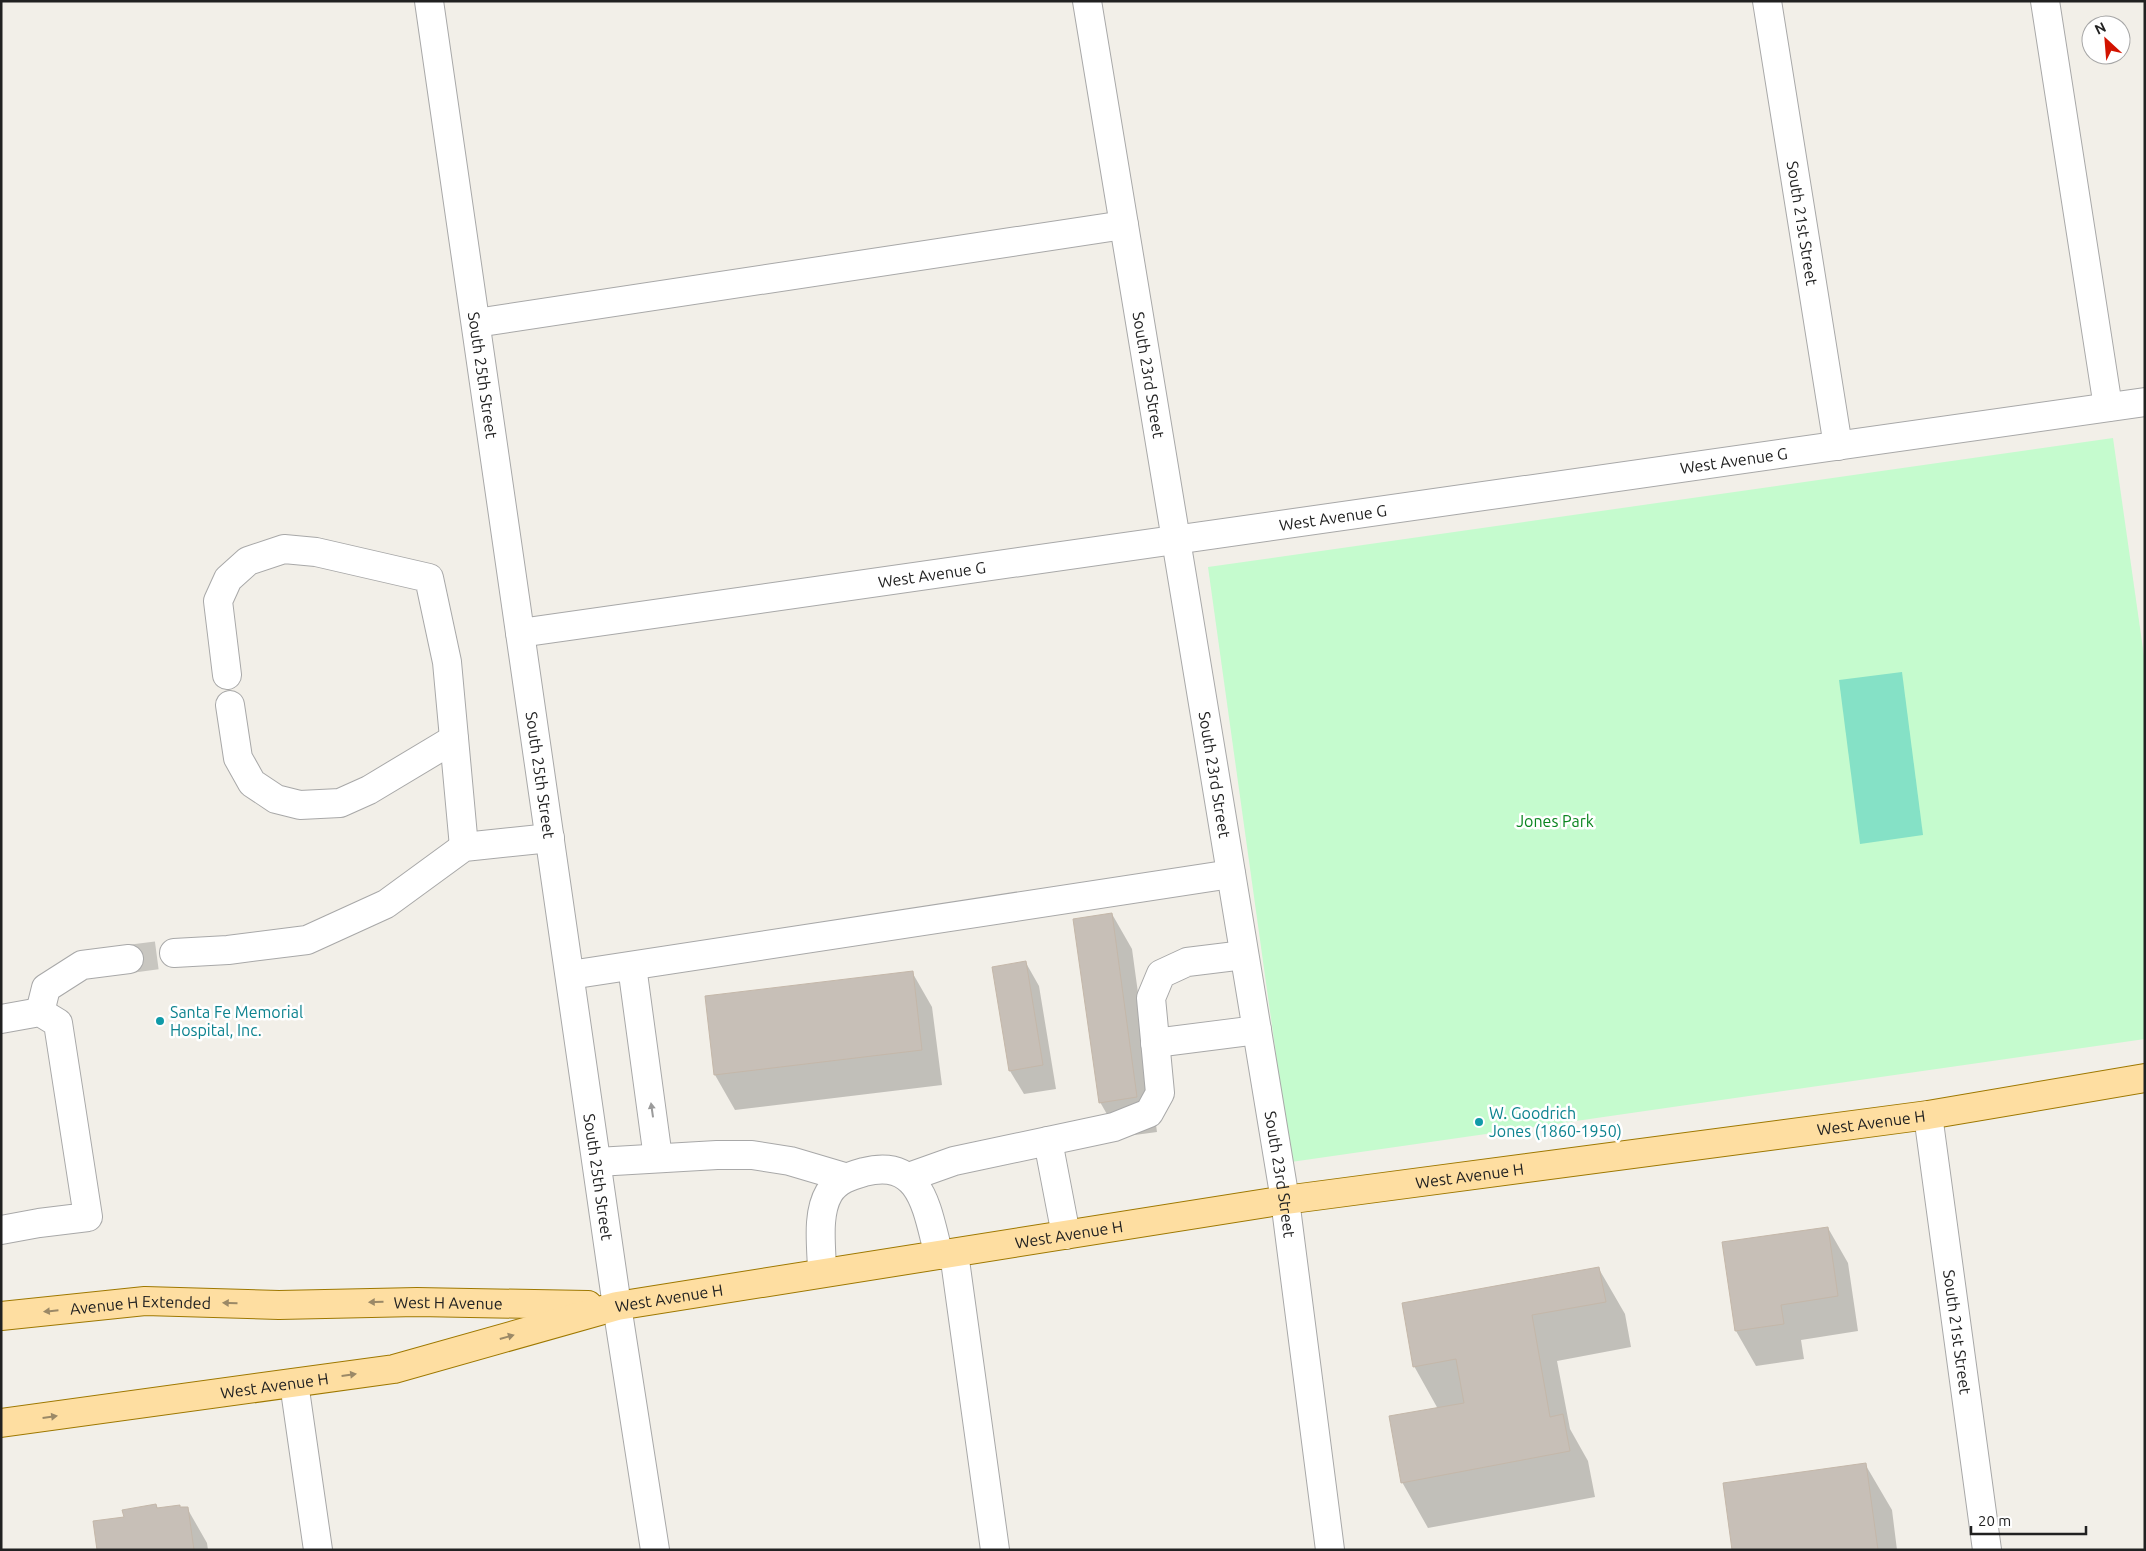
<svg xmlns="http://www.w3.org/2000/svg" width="2146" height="1551" viewBox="0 0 2146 1551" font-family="Ubuntu,sans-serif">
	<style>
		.park { fill: #c5fbce }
		.pitch { fill: #85e1c6 }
		.shadow { fill: #0003 }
		.building { fill: #c7bfb7; stroke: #c4b7a9 }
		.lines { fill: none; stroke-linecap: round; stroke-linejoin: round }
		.minor-tunnel { stroke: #c8c6c0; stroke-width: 28; stroke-dasharray: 28 14; stroke-linecap: butt }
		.minor-casing { stroke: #a8a8a8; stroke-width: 30 }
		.major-casing { stroke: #9e7800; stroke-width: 30 }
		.minor { stroke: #fff; stroke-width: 28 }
		.major { stroke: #fedea1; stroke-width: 28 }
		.oneway { fill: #9b9b9b }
		.oneway2 { fill: #9b8967 }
		.culture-dot { fill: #0f9aa8; stroke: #fff; stroke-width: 2 }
		.labels { text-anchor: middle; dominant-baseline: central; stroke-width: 5; stroke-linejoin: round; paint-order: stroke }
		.street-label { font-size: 16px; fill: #212121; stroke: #fff }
		.park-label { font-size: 16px; fill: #0a851f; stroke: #fff }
		.culture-label { font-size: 16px; fill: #0d838f; stroke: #fff; text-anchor: start }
	</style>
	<rect width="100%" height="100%" fill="#f2efe8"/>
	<!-- park -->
	<path class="park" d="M2113,438L2145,663V1039L1291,1162L1208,567Z"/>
	<!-- pitch -->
	<path class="pitch" d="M1902,672L1923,835L1860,844L1839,680Z"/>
	<!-- shadow -->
	<path class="shadow" d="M1112,914L1132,949L1157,1132L1120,1137L1100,1102Z
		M1026,963L1039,986L1056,1089L1024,1094L1010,1071Z
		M912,972L932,1007L942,1085L735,1110L715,1075L706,997Z
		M1828,1228L1848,1263L1858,1331L1801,1340L1804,1359L1756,1366L1736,1331Z
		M1599,1269L1625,1314L1631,1347L1557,1361L1570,1429L1588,1461L1595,1497L1428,1528L1402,1482L1438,1409L1414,1366Z
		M1865,1464L1892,1510L1897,1550H1733Z
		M156,1505L158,1509L187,1508L207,1543L208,1550H98L125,1518Z"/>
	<!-- building -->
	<path class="building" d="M1112,913L1137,1097L1099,1103L1073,919Z
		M1026,961L1043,1065L1009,1071L992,967Z
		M913,971L922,1050L714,1075L705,996Z
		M1828,1227L1838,1296L1781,1305L1784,1324L1735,1331L1722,1242Z
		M1599,1267L1606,1302L1532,1315L1550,1417L1563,1414L1570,1451L1401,1483L1389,1416L1464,1403L1456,1359L1413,1367L1402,1303Z
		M1866,1463L1878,1550H1732L1723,1483Z
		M156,1504L157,1508L180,1505V1507H188L194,1550H97L93,1521L124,1517L122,1510Z"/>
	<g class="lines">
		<!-- minor-tunnel -->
		<path class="minor-tunnel" d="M129,959L174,953"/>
		<!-- minor casing -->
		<g class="minor-casing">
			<g id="minor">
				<path id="s1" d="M429,1L617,1306L655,1550"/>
				<path id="s2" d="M1087,1L1285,1200L1330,1550"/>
				<path id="s3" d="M1767,1L1838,446"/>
				<path d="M2045,1L2108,407"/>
				<path d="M476,323L1124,225"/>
				<path id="s4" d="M520,633L2145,402"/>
				<path d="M227,675L218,601L228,579L248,561L284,549L316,552L429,578L447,662L464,847"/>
				<path d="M230,705L238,758L252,783L276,799L300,805L340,803L369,790L454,739"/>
				<path d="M174,953L228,950L307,940L386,904L464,847L550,838"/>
				<path d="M632,966L658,1158"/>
				<path d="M570,975L1231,874"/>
				<path d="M40,1012L46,988L82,965L129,959"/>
				<path d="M1,1019L40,1012L58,1023L88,1217L39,1223L1,1230"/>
				<path d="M1155,1043L1257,1030"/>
				<path id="s5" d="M1928,1115L1987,1550"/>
				<path d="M1048,1141L1066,1235"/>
				<path d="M597,1162L717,1155H752L790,1161L844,1177"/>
				<path d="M909,1177L954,1161L1114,1127L1149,1113L1160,1093L1151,998L1161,974L1187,962L1244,955"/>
				<path d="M954,1253L995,1550"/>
				<path d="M822,1273C822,1249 816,1215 829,1193C837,1180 850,1176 864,1172C923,1157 927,1212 939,1255"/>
				<path d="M294,1383L318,1550"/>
			</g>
		</g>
		<!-- major casing -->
		<g class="major-casing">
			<g id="major">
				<path id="s6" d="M1,1316L145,1301L279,1305L417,1302L588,1305"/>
				<path id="s7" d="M1,1423L394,1369L617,1306L1285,1200L1928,1115L2145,1078"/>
			</g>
		</g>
		<!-- minor -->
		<use href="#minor" class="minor"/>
		<!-- major -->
		<use href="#major" class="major"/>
	</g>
	<!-- one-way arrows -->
	<defs><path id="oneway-solid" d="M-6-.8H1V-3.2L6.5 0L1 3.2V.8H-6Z" transform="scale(1.25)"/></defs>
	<use class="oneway" href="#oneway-solid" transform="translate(652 1110) rotate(-98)"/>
	<g class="oneway2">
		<use href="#oneway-solid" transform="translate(376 1302) rotate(179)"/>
		<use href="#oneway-solid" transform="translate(230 1303) rotate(-178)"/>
		<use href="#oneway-solid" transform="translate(51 1311) rotate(174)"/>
		<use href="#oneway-solid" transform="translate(507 1337) rotate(-16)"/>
		<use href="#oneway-solid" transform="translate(349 1375) rotate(-8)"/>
		<use href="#oneway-solid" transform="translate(50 1417) rotate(-8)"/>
	</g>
	<!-- markers -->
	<g class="culture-dot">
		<circle cx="160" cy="1021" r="5"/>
		<circle cx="1479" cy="1122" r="5"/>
	</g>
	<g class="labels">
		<!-- street labels -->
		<g class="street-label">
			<text stroke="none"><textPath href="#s3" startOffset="225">South 21st Street</textPath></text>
			<text stroke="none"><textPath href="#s1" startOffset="378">South 25th Street</textPath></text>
			<text stroke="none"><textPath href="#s2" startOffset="379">South 23rd Street</textPath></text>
			<text stroke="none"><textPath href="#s4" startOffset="1226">West Avenue G</textPath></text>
			<text stroke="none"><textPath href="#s4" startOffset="821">West Avenue G</textPath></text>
			<text stroke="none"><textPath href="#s4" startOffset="416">West Avenue G</textPath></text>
			<text stroke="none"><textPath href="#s2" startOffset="784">South 23rd Street</textPath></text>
			<text stroke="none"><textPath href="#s1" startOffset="782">South 25th Street</textPath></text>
			<text stroke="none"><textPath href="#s7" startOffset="1896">West Avenue H</textPath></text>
			<text stroke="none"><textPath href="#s2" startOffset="1189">South 23rd Street</textPath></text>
			<text stroke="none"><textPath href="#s7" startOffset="1491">West Avenue H</textPath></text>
			<text stroke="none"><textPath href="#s1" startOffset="1188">South 25th Street</textPath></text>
			<text stroke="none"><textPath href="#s7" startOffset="1086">West Avenue H</textPath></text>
			<text stroke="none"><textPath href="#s7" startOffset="681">West Avenue H</textPath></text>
			<text stroke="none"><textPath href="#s6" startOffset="448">West H Avenue</textPath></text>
			<text stroke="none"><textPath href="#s6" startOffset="140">Avenue H Extended</textPath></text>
			<text stroke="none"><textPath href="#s5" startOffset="219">South 21st Street</textPath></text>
			<text stroke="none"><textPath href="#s7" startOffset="276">West Avenue H</textPath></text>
		</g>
		<!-- park labels -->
		<g class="park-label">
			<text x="1555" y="821">Jones Park</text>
		</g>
		<!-- culture labels -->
		<g class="culture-label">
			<text x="170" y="1012">Santa Fe Memorial<tspan x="170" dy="18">Hospital, Inc.</tspan></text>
			<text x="1489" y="1113">W. Goodrich<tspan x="1489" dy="18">Jones (1860-1950)</tspan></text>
		</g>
	</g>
	<!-- border -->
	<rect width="2146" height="1551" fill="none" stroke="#212121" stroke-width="5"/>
	<!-- north arrow -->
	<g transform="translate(2106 40) rotate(334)"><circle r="24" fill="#ffffff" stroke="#a6a6a6"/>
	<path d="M0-4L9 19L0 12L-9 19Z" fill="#d21300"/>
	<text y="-8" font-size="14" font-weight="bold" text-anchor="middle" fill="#212121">N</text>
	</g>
	<!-- scale -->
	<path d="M1971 1526v8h115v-8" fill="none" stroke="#212121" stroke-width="2.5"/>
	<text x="1978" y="1526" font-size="15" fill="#212121" stroke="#ffffff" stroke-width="4" paint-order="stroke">20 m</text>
</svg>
